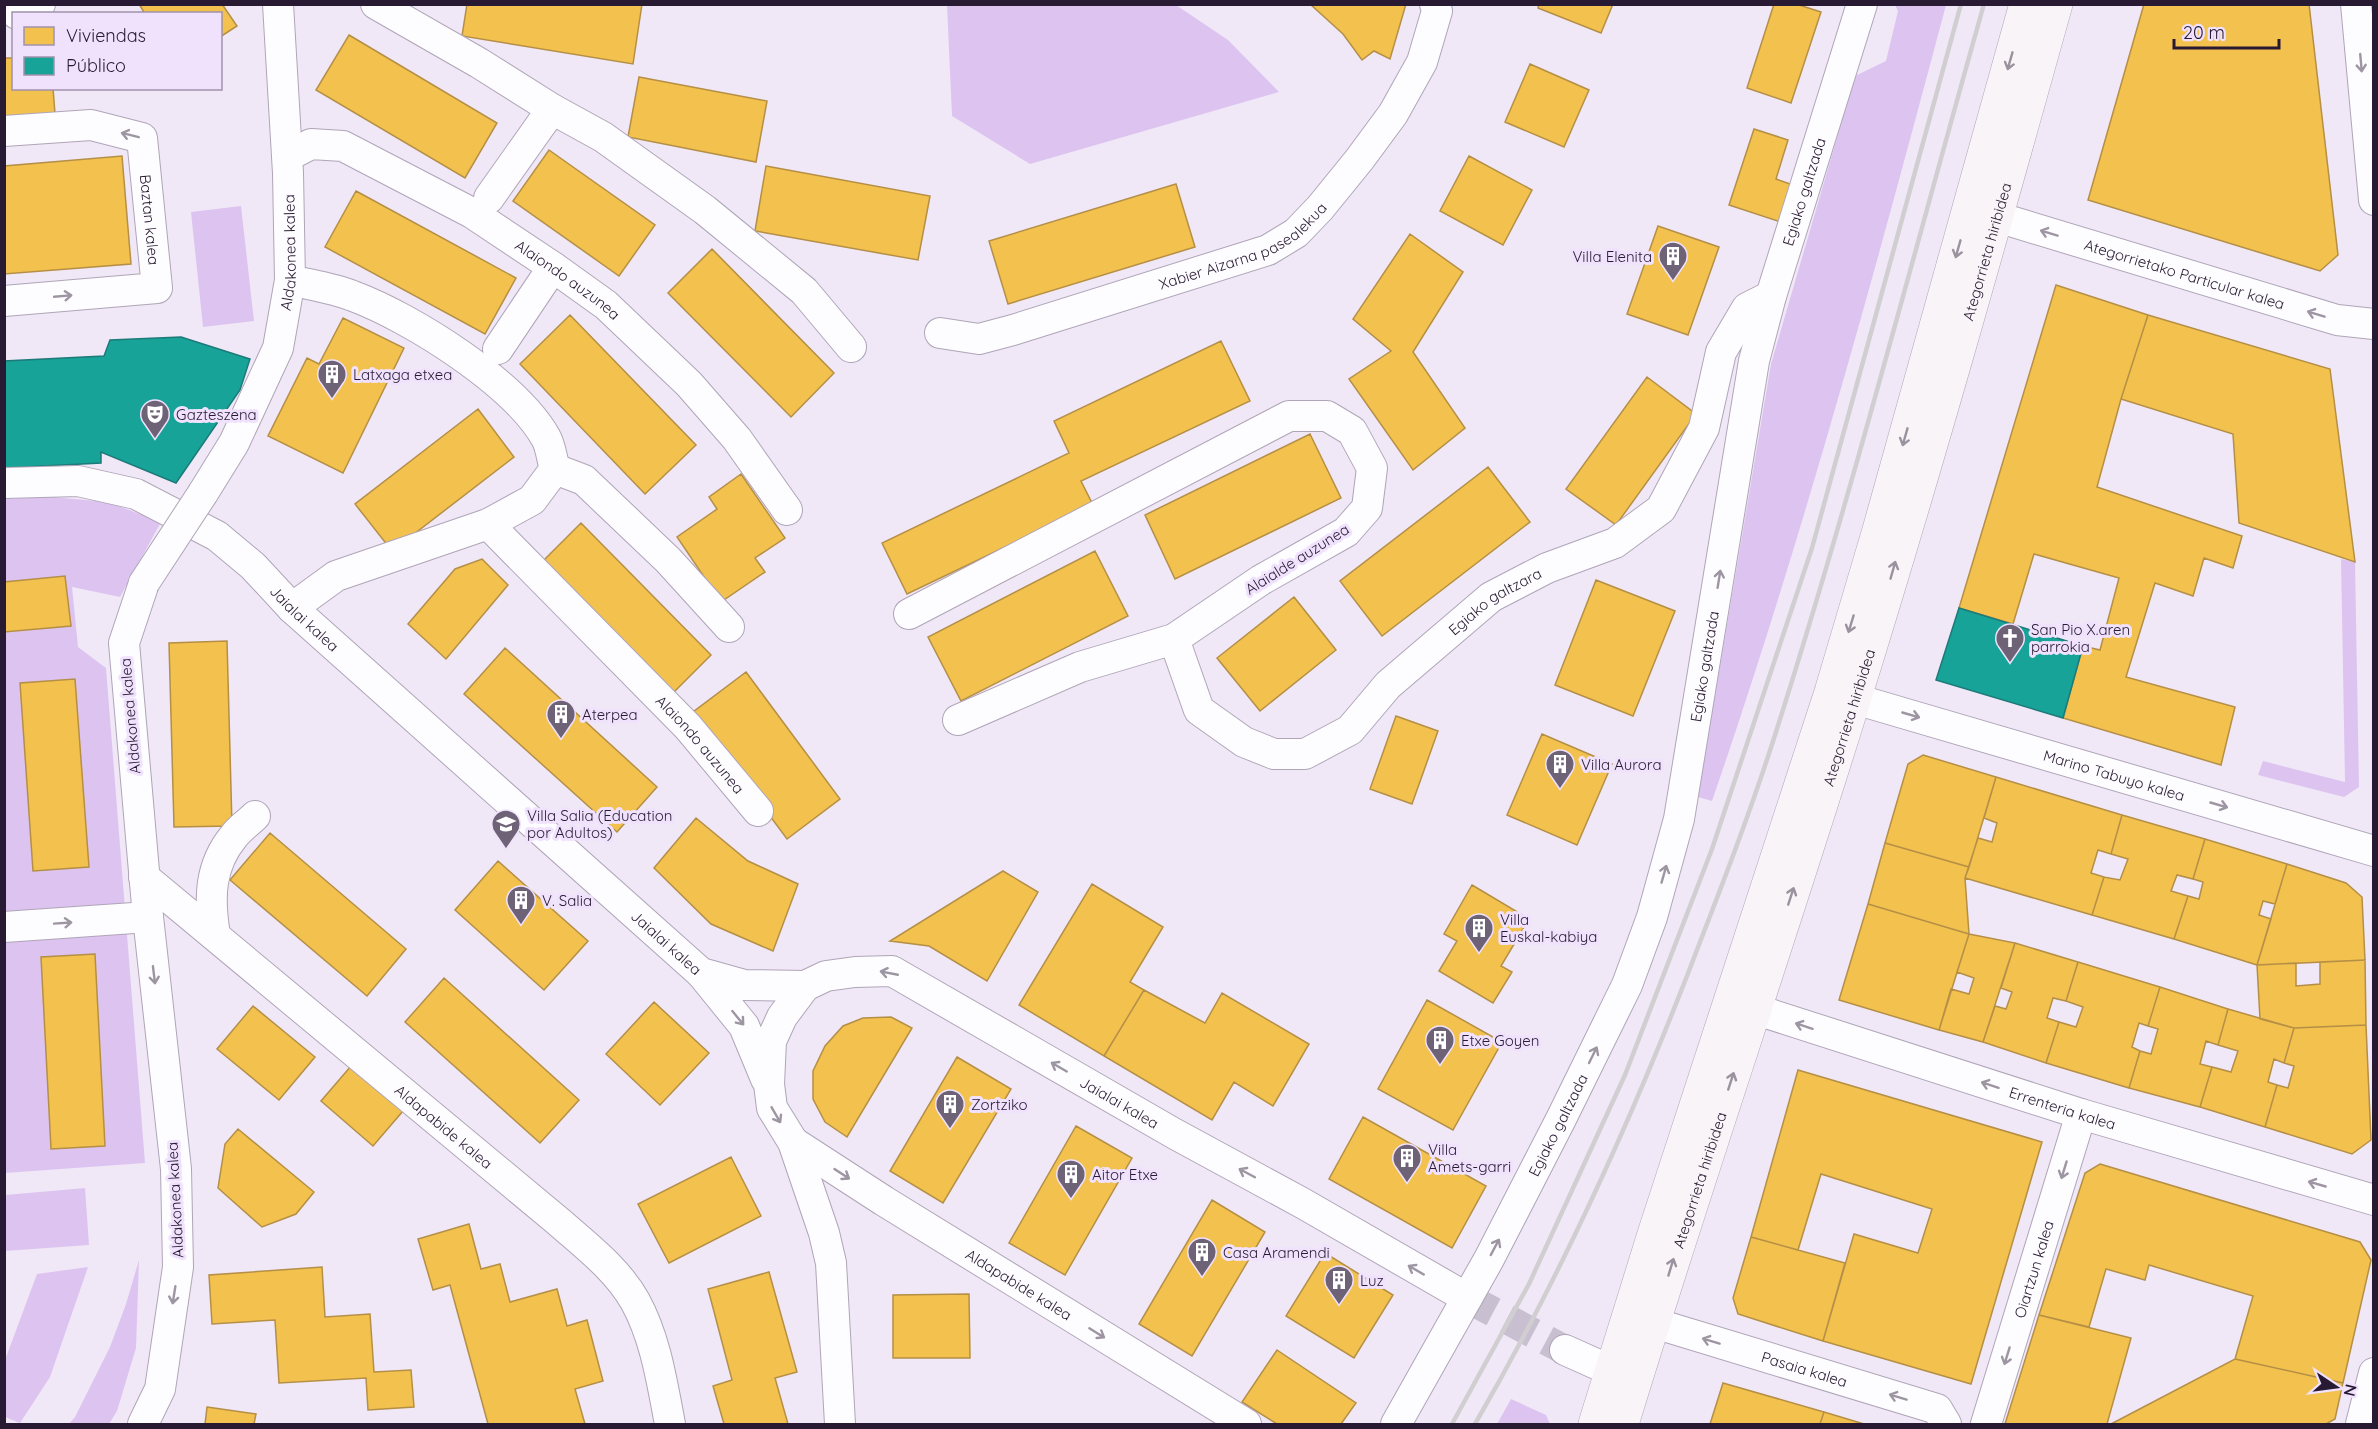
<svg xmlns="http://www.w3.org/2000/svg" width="2378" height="1429" viewBox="0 0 2378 1429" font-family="Quicksand,sans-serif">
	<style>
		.green { fill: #ddc4f0 }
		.homes { fill: #f2c14e; stroke: #b58f46; stroke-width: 1.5 }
		.public { fill: #17a398; stroke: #1c7a79; stroke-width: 1.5 }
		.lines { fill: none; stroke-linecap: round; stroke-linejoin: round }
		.minor-tunnel { stroke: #c8bfd0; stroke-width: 30; stroke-dasharray: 30 15; stroke-linecap: butt }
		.minor-casing { stroke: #afa5b8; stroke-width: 32 }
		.secondary-casing { stroke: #afa5b8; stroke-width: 34 }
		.minor { stroke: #fdfcfe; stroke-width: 30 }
		.secondary { stroke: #f8f4f7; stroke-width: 33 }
		.rail { stroke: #d1ced2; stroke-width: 4.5 }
		.minor-bridge-casing { stroke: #afa5b8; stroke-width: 32; stroke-linecap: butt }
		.minor-bridge { stroke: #fdfcfe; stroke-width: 30 }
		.oneway { stroke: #9a929e }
		.oneway2 { stroke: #9d96a2 }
		.labels { text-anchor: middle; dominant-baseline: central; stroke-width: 6; stroke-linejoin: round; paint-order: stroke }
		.street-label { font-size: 15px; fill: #281a32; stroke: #f0e2fd }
		.poi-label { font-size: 15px; fill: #281a32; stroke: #f0e2fd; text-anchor: start }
	</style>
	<rect width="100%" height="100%" fill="#f0e8f7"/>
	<!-- green -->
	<path class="green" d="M947,5H1176L1228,40L1279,92L1030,164L952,116Z
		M1895,5H1946C1875,272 1802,540 1712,801L1698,797L1771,364L1855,76L1886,61L1898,11Z
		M241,206L254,321L203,327L191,212Z
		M52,497L108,502L161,522L120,597L72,587L78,647L106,668L145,1163L5,1173V499Z
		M2341,559L2355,562L2359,787L2344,797L2258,775L2263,761L2345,782Z
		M85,1188L89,1245L5,1251V1195Z
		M139,1260L136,1348L117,1411L109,1424H69L75,1417L110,1347L126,1304Z
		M88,1267L50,1377L20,1423L5,1417V1360L37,1274Z
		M1511,1399L1546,1415L1550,1424H1497Z"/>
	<!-- homes -->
	<path class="homes" d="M139,4H222L237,26L220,37V14H145Z
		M467,4H642L633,64L462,36Z
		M1310,4H1406L1390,59L1374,51L1362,60L1343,34Z
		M1539,4H1613L1601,33L1538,8Z
		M1774,4H1796L1821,12L1791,103L1747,88Z
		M2144,4H2309L2338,255L2320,271L2088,200Z
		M349,35L497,123L465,178L316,90Z
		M4,58H14V88H53L55,114L4,117Z
		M1530,64L1589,90L1564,147L1505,122Z
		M639,77L767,101L756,162L628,137Z
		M1754,129L1788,140L1776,179L1793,185L1781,222L1729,205Z
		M549,150L655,225L619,276L513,201Z
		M122,156L131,264L4,274V166Z
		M1469,156L1532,190L1503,245L1440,211Z
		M766,166L930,196L918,260L755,231Z
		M1176,184L1195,247L1008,304L989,241Z
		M356,191L516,278L485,334L325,247Z
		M1658,226L1719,247L1688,335L1627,314Z
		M1410,234L1463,272L1413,352L1465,428L1413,470L1349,379L1391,351L1353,319Z
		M712,249L834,373L791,417L668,293Z
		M2056,285L2148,315L2121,399L2097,487L2242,536L2233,568L2204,558L2193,596L2155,583L2126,677L2235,707L2221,765L2063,718L2083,646L2100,650L2119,578L2034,554L2013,624L1959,608Z
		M570,315L696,445L645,494L520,364Z
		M2148,315L2330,369L2355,562L2239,523L2233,434L2121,399Z
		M343,318L404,348L343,473L268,436L307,358L319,364Z
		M1221,341L1250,401L1081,481L1093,505L907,594L882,543L1069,453L1054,421Z
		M1647,377L1696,414L1616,525L1566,489Z
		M478,409L514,457L392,551L355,504Z
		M1310,434L1341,498L1175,579L1145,515Z
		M1488,467L1530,522L1382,636L1340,581Z
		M741,474L785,538L755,558L765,572L721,602L677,537L717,509L709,497Z
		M581,523L711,655L667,699L537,567Z
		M1095,551L1128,616L961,701L928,637Z
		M482,559L508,585L446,659L408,624L455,569Z
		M65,576L71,626L4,632V582Z
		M1596,580L1675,611L1633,716L1555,685Z
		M1294,597L1336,650L1260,711L1217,658Z
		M227,641L232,826L174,827L169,643Z
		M505,648L657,787L617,832L464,694Z
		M746,672L840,799L787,839L693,712Z
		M75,679L89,867L33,871L20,683Z
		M1396,716L1438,731L1412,804L1370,789Z
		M1542,734L1612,764L1577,845L1507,815Z
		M1923,755L1996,777L1969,867L1885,843L1908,764Z
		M1996,777L2122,815L2111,854L2098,850L2091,873L2104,877L2092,915L1965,878L1978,838L1992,842L1997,823L1984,818Z
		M2122,815L2205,839L2193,879L2177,875L2171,891L2188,896L2174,939L2092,915L2104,877L2120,880L2128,859L2111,854Z
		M696,818L748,861L798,884L773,951L711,924L654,868Z
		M270,833L406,949L367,996L230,880Z
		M2205,839L2287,864L2275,904L2263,901L2259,915L2271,919L2257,965L2174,939L2188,896L2199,899L2203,882L2193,879Z
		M1885,843L1969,867L1965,878L1969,934L1868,904Z
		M498,861L588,941L544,990L455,910Z
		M2287,864L2346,883L2362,897L2365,960L2257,965Z
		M1003,871L1038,892L987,981L929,946L890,941Z
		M1092,884L1163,927L1130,982L1144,990L1104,1056L1019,1005Z
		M1472,885L1529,919L1501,966L1512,972L1493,1003L1439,971L1457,941L1444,934Z
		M1868,904L1969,934L1939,1030L1839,1000Z
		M1969,934L2015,943L1983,1042L1939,1030L1951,989L1969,994L1974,978L1957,972Z
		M2015,943L2078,962L2066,1001L2053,998L2047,1018L2059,1022L2046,1063L1983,1042L1995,1006L2006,1009L2012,992L2001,988Z
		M95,954L105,1146L51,1149L41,957Z
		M2365,960L2366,1025L2294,1028L2260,1019L2257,965L2296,963V986L2320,984V962Z
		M2078,962L2160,987L2148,1026L2139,1023L2132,1047L2140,1051L2129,1088L2046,1063L2059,1022L2076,1027L2083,1007L2066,1001Z
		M444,978L579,1100L540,1143L405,1022Z
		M2160,987L2228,1009L2218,1045L2206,1041L2200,1064L2212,1067L2200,1107L2129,1088L2140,1051L2151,1054L2158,1029L2148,1026Z
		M1144,990L1205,1023L1222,993L1309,1044L1273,1106L1234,1082L1212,1120L1104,1056Z
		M1427,1000L1502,1042L1453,1130L1378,1089Z
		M654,1002L709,1053L660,1105L606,1054Z
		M253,1006L315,1057L279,1100L217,1049Z
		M2228,1009L2294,1028L2284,1063L2274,1059L2268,1082L2277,1085L2265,1127L2200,1107L2212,1067L2231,1072L2238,1051L2218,1045Z
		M891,1017L912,1028L847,1137L825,1122L813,1099V1071L825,1046L843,1026L863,1018Z
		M2366,1025L2371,1140L2352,1154L2265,1127L2277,1085L2288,1088L2294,1066L2284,1063L2294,1028Z
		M957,1057L1011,1089L943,1203L890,1171Z
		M351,1066L403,1111L373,1146L321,1101Z
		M1798,1070L2042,1142L1971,1384L1823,1341L1854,1234L1918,1253L1932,1209L1821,1174L1798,1250L1751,1237Z
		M1363,1117L1486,1186L1452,1248L1329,1179Z
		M1076,1126L1132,1158L1065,1275L1009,1243Z
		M238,1129L314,1192L296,1214L262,1227L218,1188L225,1144Z
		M731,1157L761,1216L669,1263L638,1204Z
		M2100,1164L2360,1242L2371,1260L2343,1383L2235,1359L2253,1296L2149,1265L2145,1280L2106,1269L2089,1327L2039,1315L2085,1173Z
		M1212,1200L1265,1232L1192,1356L1139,1324Z
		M469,1224L481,1269L500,1264L510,1302L557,1289L567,1326L587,1320L603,1381L575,1389L585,1424H488L450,1285L433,1290L418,1239Z
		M1751,1237L1845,1263L1823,1341L1738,1314L1733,1298Z
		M1325,1253L1393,1295L1354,1358L1286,1316Z
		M322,1267L325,1317L370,1314L374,1372L411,1370L414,1407L368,1410L366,1378L279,1383L275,1320L212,1324L209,1275Z
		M769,1272L797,1372L775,1378L788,1424H724L713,1386L732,1380L708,1289Z
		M969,1294L970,1358H893V1295Z
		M2039,1315L2131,1338L2107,1424H2005Z
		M1277,1350L1356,1403L1341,1424H1277L1242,1402Z
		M2235,1359L2343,1383L2335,1419L2326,1424H2111Z
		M1723,1383L1824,1412L1820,1424H1710Z
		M207,1407L256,1414L254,1424H205Z
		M1824,1412L1864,1424H1820Z"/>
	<!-- public -->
	<path class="public" d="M181,337L250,359L240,390L176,483L101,452V463L4,468V361L104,356L110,340Z
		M1959,608L2083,646L2063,718L1936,680Z"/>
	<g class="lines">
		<!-- minor-tunnel -->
		<path class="minor-tunnel" d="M1467,1298L1565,1350"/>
		<!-- minor casing -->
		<g class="minor-casing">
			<g id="minor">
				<path d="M376,4L479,63L552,109L603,137L705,210L804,291L851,347"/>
				<path d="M2356,4L2374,200"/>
				<path d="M17,14L40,4"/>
				<path id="s1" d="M4,131L91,125L142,138L157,288L4,301"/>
				<path id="s2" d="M288,156L311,144L343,146L472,213L553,267L606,305L689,384L737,439L787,510"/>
				<path d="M489,198L552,109"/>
				<path id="s3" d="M1997,217L2337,320L2374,324"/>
				<path d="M290,280C311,285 333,288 353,296C412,318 515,383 546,438C551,447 552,460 555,469L532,500L488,524L336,576L292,608"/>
				<path id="s4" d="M940,333L979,339L1013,330L1268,250L1296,233L1320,208L1359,160L1393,114L1422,62L1437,11L1435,4"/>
				<path d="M498,349L553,267"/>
				<path d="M555,469L584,480L668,560L729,627"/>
				<path id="s5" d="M4,483L78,481L136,494L217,536L253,566L292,608L701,973L744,985L805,986L826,976L855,972L892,971L1175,1134L1304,1204L1467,1298"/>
				<path id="s6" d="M203,493L234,443L278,348L290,280L288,173L278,4"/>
				<path id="s7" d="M488,524L688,727L758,811"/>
				<path d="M909,614L1289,416H1327L1352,431L1372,468L1367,508L1346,532L1261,580L1174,639L1080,667L958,720"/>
				<path id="s8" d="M1174,639L1199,710L1244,742L1274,754H1305L1350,730L1388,685L1491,597L1547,568L1615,543L1661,509L1704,428L1721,352L1747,308L1771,296"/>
				<path id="s9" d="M1855,699L2374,851"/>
				<path id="s10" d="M144,877L559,1222C586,1246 617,1269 635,1301C656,1339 662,1383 670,1424"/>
				<path d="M4,927L148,917"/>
				<path d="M215,935C209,899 209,866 234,836C239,829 248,823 255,816"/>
				<path d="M701,973L744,1026L766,1079"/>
				<path d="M805,986L782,1017L771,1041L769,1084L772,1108L793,1142L824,1233L831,1263L840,1424"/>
				<path id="s11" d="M1754,1009L2081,1114L2374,1200"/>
				<path id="s12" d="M793,1142L884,1201L1246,1424"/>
				<path id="s13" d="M1629,1329L1654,1323L1937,1409L1946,1424"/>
				<path d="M1565,1350L1612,1371L1635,1366"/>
				<path d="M143,1424L160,1389L178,1267L176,1169L148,917L124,643L144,583"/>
				<path id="s14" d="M1396,1424L1489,1259L1561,1119L1627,985L1652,917L1679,819L1754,361L1771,296L1862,4"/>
				<path id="s15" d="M1986,1424L2081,1114"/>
				<path d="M2361,1424L2374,1373"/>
			</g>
		</g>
		<!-- secondary casing -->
		<g class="secondary-casing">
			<g id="secondary">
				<path d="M1595,1424L1655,1231L1831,692L1879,530L2026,4"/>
				<path id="s16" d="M1622,1424C1696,1182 1779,942 1854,700C1926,469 1991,237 2056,4"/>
			</g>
		</g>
		<!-- minor -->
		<use href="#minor" class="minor"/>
		<!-- secondary -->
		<use href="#secondary" class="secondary"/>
		<!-- rail -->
		<path class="rail" d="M1452,1424L1529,1284L1625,1075L1712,849L1812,548L1961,4
			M1475,1424C1566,1267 1641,1099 1705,929C1730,865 1754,801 1775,735C1852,494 1915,248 1984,4"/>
		<!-- minor-bridge casing -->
		<g class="minor-bridge-casing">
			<path id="minor-bridge" d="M144,583L203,493"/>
		</g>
		<!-- minor-bridge -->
		<use href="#minor-bridge" class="minor-bridge"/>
	</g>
	<!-- one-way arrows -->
	<defs><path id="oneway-shaft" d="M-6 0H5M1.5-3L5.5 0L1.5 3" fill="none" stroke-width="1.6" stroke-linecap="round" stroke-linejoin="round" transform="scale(1.5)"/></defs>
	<g class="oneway">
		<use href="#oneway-shaft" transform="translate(2010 61) rotate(106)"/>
		<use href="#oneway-shaft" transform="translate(1958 249) rotate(106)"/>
		<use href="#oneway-shaft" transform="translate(1905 437) rotate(106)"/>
		<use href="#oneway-shaft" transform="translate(1893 570) rotate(-74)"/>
		<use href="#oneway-shaft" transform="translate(1851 624) rotate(107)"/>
		<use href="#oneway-shaft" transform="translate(1791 896) rotate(-72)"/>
		<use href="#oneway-shaft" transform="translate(1731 1081) rotate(-72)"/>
		<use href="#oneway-shaft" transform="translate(1671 1267) rotate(-73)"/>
	</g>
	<g class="oneway2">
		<use href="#oneway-shaft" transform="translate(2361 63) rotate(85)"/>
		<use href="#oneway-shaft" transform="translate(130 135) rotate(-166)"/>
		<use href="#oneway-shaft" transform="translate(2049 233) rotate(-163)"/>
		<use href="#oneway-shaft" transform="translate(63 296) rotate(-5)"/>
		<use href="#oneway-shaft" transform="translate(2316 314) rotate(-163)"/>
		<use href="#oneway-shaft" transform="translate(1719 579) rotate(-81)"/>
		<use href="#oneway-shaft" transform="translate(1911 715) rotate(16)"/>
		<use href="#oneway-shaft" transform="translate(2219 805) rotate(16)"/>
		<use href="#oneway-shaft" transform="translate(1664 874) rotate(-74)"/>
		<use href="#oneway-shaft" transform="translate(63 923) rotate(-4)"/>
		<use href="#oneway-shaft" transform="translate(889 973) rotate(-169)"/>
		<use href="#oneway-shaft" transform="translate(154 975) rotate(83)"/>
		<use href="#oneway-shaft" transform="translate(738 1018) rotate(51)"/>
		<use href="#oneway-shaft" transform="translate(1804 1026) rotate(-162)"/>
		<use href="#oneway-shaft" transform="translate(1593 1055) rotate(-64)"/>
		<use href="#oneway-shaft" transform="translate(1059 1067) rotate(-150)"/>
		<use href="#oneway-shaft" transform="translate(1990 1085) rotate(-162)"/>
		<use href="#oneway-shaft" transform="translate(776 1115) rotate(60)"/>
		<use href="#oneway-shaft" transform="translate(2064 1170) rotate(107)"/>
		<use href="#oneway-shaft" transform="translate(1247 1173) rotate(-152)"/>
		<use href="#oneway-shaft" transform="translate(842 1174) rotate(33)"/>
		<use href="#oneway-shaft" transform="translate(2317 1184) rotate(-164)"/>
		<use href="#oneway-shaft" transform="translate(1495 1247) rotate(-62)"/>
		<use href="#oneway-shaft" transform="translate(1416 1270) rotate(-150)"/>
		<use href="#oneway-shaft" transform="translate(174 1295) rotate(99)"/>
		<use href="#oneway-shaft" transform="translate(1097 1333) rotate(32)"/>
		<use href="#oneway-shaft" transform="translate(1711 1341) rotate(-163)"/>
		<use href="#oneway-shaft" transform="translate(2007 1356) rotate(107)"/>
		<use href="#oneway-shaft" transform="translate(1898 1397) rotate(-163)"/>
	</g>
	<!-- icons -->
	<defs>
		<g id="building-pin" transform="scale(1.5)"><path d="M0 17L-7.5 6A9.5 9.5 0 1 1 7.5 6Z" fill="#6e6277" stroke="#f0e2fd"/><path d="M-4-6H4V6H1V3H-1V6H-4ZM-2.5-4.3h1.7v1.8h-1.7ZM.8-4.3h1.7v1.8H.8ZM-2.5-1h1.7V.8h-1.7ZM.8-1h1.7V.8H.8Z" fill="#fff"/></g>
		<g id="theatre-pin" transform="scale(1.5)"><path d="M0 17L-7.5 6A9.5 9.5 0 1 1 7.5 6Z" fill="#6e6277" stroke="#f0e2fd"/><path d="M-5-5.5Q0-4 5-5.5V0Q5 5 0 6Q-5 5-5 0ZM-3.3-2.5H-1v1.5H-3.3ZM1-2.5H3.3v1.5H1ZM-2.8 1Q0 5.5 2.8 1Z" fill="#fff"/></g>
		<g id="church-pin" transform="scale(1.5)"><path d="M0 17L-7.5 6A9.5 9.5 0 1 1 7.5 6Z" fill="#6e6277" stroke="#f0e2fd"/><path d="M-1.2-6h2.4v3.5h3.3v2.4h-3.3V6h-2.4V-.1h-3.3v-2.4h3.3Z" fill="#fff"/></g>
		<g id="university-pin" transform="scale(1.5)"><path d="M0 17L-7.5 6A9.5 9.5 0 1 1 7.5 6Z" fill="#6e6277" stroke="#f0e2fd"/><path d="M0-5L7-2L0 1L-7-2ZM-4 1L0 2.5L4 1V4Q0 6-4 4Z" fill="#fff"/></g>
	</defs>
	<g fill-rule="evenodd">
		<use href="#building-pin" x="1673" y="256"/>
		<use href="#building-pin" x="332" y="374"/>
		<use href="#theatre-pin" x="155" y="414"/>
		<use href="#church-pin" x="2010" y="638"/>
		<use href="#building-pin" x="561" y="714"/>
		<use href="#building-pin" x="1560" y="764"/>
		<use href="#university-pin" x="506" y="824"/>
		<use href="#building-pin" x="521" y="900"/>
		<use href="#building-pin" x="1479" y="928"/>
		<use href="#building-pin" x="1440" y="1040"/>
		<use href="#building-pin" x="950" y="1104"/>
		<use href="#building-pin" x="1407" y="1158"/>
		<use href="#building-pin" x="1071" y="1174"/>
		<use href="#building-pin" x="1202" y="1252"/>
		<use href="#building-pin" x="1339" y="1280"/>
	</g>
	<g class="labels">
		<!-- street labels -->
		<g class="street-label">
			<text stroke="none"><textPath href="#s14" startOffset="1311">Egiako galtzada</textPath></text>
			<text stroke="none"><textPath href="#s1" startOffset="222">Baztan kalea</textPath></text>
			<text stroke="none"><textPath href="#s4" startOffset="321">Xabier Aizarna pasealekua</textPath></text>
			<text stroke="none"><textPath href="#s16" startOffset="1228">Ategorrieta hiribidea</textPath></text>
			<text stroke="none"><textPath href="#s6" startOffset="260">Aldakonea kalea</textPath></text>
			<text stroke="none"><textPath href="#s3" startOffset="196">Ategorrietako Particular kalea</textPath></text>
			<text stroke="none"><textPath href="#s2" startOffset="320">Alaiondo auzunea</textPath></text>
			<text transform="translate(1297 559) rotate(-32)">Alaialde auzunea</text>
			<text stroke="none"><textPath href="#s8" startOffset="440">Egiako galtzara</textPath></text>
			<text stroke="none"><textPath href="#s5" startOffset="345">Jaialai kalea</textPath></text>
			<text stroke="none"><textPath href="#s14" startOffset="825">Egiako galtzada</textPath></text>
			<text transform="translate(130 716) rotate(-95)">Aldakonea kalea</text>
			<text stroke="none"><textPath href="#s16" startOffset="742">Ategorrieta hiribidea</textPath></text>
			<text stroke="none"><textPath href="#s7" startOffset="306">Alaiondo auzunea</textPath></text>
			<text stroke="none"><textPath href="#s9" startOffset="270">Marino Tabuyo kalea</textPath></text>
			<text stroke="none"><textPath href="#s5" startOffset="831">Jaialai kalea</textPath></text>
			<text stroke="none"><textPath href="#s5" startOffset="1335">Jaialai kalea</textPath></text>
			<text stroke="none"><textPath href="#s11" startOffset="324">Errenteria kalea</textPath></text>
			<text stroke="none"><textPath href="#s14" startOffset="340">Egiako galtzada</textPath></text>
			<text stroke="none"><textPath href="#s10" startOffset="390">Aldapabide kalea</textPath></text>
			<text stroke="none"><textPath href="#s16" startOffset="256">Ategorrieta hiribidea</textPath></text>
			<text transform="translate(175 1200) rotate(-93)">Aldakonea kalea</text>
			<text stroke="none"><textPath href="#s15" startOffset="162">Oiartzun kalea</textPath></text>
			<text stroke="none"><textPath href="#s12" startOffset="267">Aldapabide kalea</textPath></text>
			<text stroke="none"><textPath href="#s13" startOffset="183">Pasaia kalea</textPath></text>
		</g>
		<!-- poi labels -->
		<g class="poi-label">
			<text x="1652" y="256" text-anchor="end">Villa Elenita</text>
			<text x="353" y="374">Latxaga etxea</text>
			<text x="176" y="414">Gazteszena</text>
			<text x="2031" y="629">San Pio X.aren<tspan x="2031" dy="17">parrokia</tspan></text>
			<text x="582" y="714">Aterpea</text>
			<text x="1581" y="764">Villa Aurora</text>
			<text x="527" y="815">Villa Salia (Education<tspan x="527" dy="17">por Adultos)</tspan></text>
			<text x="542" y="900">V. Salia</text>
			<text x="1500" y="919">Villa<tspan x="1500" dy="17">Euskal-kabiya</tspan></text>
			<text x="1461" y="1040">Etxe Goyen</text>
			<text x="971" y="1104">Zortziko</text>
			<text x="1428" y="1149">Villa<tspan x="1428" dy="17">Amets-garri</tspan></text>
			<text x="1092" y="1174">Aitor Etxe</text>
			<text x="1223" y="1252">Casa Aramendi</text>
			<text x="1360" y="1280">Luz</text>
		</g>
	</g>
	<!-- border -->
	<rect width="2378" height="1429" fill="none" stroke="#281a32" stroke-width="12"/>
	<!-- legend -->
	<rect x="12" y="12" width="210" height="78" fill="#f0e2fd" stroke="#a092ac" stroke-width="1.5"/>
	<rect x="24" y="27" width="30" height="18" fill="#f2c14e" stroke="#a092ac" stroke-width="1.5"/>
	<text x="66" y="42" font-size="18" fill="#281a32">Viviendas</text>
	<rect x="24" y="57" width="30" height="18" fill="#17a398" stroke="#a092ac" stroke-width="1.5"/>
	<text x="66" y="72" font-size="18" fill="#281a32">Público</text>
	<!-- north arrow -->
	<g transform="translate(2336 1387) rotate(103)" stroke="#f0e2fd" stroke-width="4.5" paint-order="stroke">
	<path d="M0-4.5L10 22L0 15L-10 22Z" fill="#281a32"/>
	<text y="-9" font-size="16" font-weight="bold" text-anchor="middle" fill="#281a32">N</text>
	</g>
	<!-- scale -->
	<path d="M2174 39v9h105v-9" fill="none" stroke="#281a32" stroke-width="3"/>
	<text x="2183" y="39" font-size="18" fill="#281a32" stroke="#f0e2fd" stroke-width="4.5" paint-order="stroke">20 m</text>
</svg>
